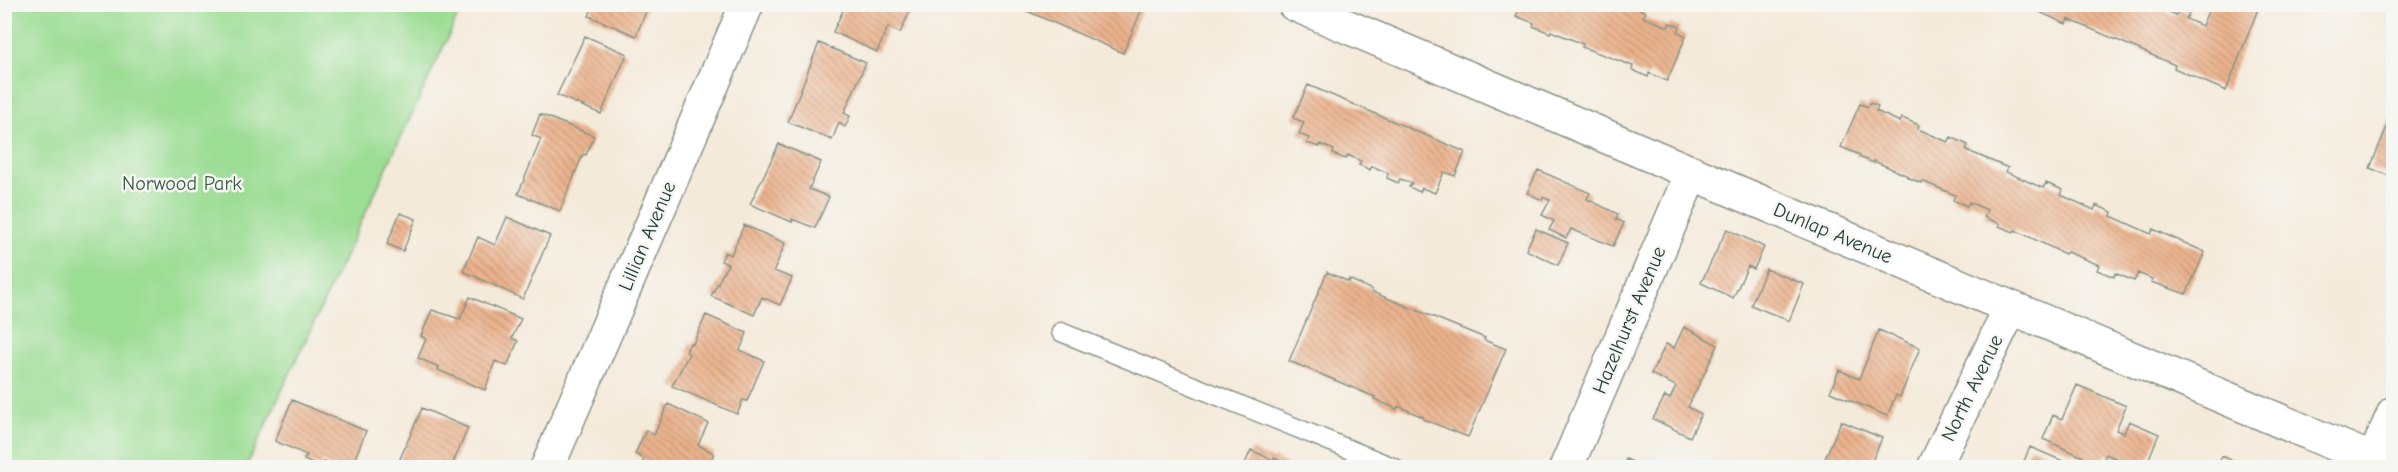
<svg xmlns="http://www.w3.org/2000/svg" width="2398" height="472" viewBox="0 0 2398 472" font-family="'Comic Neue',sans-serif">
	<style>
		.green { fill: #9cdd94; stroke: #5e8d64; stroke-width: 1.5 }
		.building { fill: url(#building-back-hatch) }
		.lines { fill: none; stroke-linecap: round; stroke-linejoin: round }
		.service-casing { stroke: #8a9487; stroke-width: 21 }
		.minor-casing { stroke: #8a9487; stroke-width: 36 }
		.service { stroke: #fff; stroke-width: 18 }
		.minor { stroke: #fff; stroke-width: 33 }
		.labels { text-anchor: middle; dominant-baseline: central; stroke-width: 5; stroke-linejoin: round; paint-order: stroke }
		.park-label { font-size: 20px; fill: #385d47; stroke: #f6f6f2 }
		.street-label { font-size: 20px; fill: #1f3d34; stroke: #f6f6f2 }
	</style>
	<defs>
		<pattern id="building-back-hatch" width="6" height="6" patternUnits="userSpaceOnUse" patternTransform="scale(1.5)"><rect width="6" height="6" fill="#ecb38d"/><path d="M-1 5l2 2M0 0l6 6M5-1l2 2" fill="none" stroke="#bf9374"/></pattern>
	</defs>
	<rect width="100%" height="100%" fill="#f6f6f2"/>
	<filter id="ink" filterUnits="userSpaceOnUse"><feTurbulence type="fractalNoise" baseFrequency=".0167" numOctaves="2"/><feDisplacementMap in="SourceGraphic" scale="12" xChannelSelector="R" yChannelSelector="G"/><feConvolveMatrix kernelMatrix="1 2 1 2 8 2 1 2 1" color-interpolation-filters="sRGB"/></filter>
	<filter id="wash" filterUnits="userSpaceOnUse"><feTurbulence type="fractalNoise" baseFrequency=".008" numOctaves="4" result="noise"/><feDisplacementMap in="SourceGraphic" scale="24" xChannelSelector="R" yChannelSelector="G"/><feGaussianBlur stdDeviation="1.35" result="paint"/><feColorMatrix in="noise" values="0 0 0 0 0 0 0 0 0 0 0 0 0 0 0 0 0 1.4 0 .05"/><feComposite in="paint" operator="in"/></filter>
	<g filter="url(#wash)">
		<rect width="100%" height="100%" fill="#f4eada"/>
		<!-- green -->
		<path class="green" d="M4,5H463L246,467H5Z"/>
		<g id="blocks">
			<!-- building -->
			<path class="building" d="M594,4H649L636,36L589,16Z
				M846,4H913L900,33L888,27L877,52L833,32Z
				M1019,4H1130L1142,9L1123,53L1018,7Z
				M1513,4H1617L1627,9L1629,5L1646,12L1643,17L1668,27L1670,23L1680,27L1678,32L1686,36L1667,81L1649,73L1648,77L1632,70L1633,66L1582,47L1583,44L1551,31L1550,33L1533,26L1534,23L1516,16L1520,7Z
				M2022,4H2149L2156,7L2157,4H2170L2167,11L2176,15L2179,9L2189,13L2186,19L2202,26L2209,9L2203,7L2204,4H2260L2226,91L2174,68L2175,65L2068,19L2066,24Z
				M585,36L627,54L601,114L557,95Z
				M819,43L866,63L844,113L850,116L845,127L839,123L832,140L788,122Z
				M1308,85L1465,152L1455,176L1444,172L1435,193L1422,188L1420,192L1409,187L1412,183L1400,179L1398,183L1387,178L1388,173L1372,166L1370,170L1359,165L1361,161L1348,155L1346,159L1333,154L1334,150L1320,144L1319,147L1307,143L1309,138L1299,134L1304,122L1293,118Z
				M1870,103L1878,106L1876,111L1900,122L1902,118L1919,125L1918,129L1948,142L1951,137L1968,145L1966,150L2008,168L2006,172L2043,188L2046,183L2063,190L2061,195L2094,210L2096,205L2112,212L2111,216L2151,234L2153,229L2205,252L2186,294L2151,282L2152,279L2138,273L2134,281L2115,273L2114,277L2097,270L2099,265L2067,252L2065,254L2015,230L2014,232L1999,226L2000,224L1984,217L1987,210L1969,202L1967,206L1953,200L1955,195L1922,181L1921,183L1907,177L1908,176L1874,161V163L1859,157L1860,155L1841,147L1860,104L1868,107Z
				M2393,112H2394V178L2370,168Z
				M540,114L594,136L586,155L583,154L560,211L518,194L541,139L532,135Z
				M779,144L821,162L809,189L829,197L815,228L792,219V222L750,204Z
				M1538,170L1590,193L1587,199L1618,214L1616,219L1624,223L1613,246L1571,229L1566,238L1549,230L1554,221L1542,215L1550,200L1543,197L1542,200L1527,193Z
				M400,213L416,219L403,251L387,244Z
				M507,217L550,236L523,299L463,271L478,237L495,245Z
				M744,225L785,243L774,271L792,278L780,305L762,297L754,315L711,296L728,264L721,261L725,252L731,255Z
				M1536,229L1568,243L1558,265L1526,250Z
				M1727,229L1764,247L1754,269L1748,266L1733,298L1701,283Z
				M1766,269L1804,284L1789,321L1751,305Z
				M1327,272L1349,282V279L1372,290V292L1485,338L1484,340L1506,349L1468,437L1423,419V417L1398,406L1397,409L1374,399L1375,397L1289,361Z
				M470,297L521,319L512,338L518,341L507,366L495,361L485,390L438,370L439,367L418,358L426,339L421,336L432,310L460,319Z
				M706,315L747,333L740,350L764,361L747,401L743,400L737,414L672,386L689,354L686,352L690,343L693,344Z
				M1684,327L1718,345L1688,407L1701,414L1690,437L1653,419L1665,396L1670,399L1676,386L1651,374L1666,344L1674,348Z
				M1879,330L1920,348L1900,397L1896,395L1887,416L1830,392L1839,370L1859,379Z
				M2077,385L2126,406L2116,430L2124,433L2129,421L2159,434L2145,468H2136L2106,454L2101,465L2043,439L2053,415L2062,419Z
				M292,400L366,431L351,468H331L324,461L321,467L304,460L307,455L275,441Z
				M668,404L708,423L698,445L714,453L707,468H640L644,459L635,454L646,430L654,435Z
				M422,408L468,428L451,468H396Z
				M1841,421L1882,438L1869,468H1821Z
				M2030,447L2077,467V468H2021Z
				M1251,450L1273,460L1274,458L1295,468H1243Z
				M2222,456L2248,467V468H2217Z
				M1626,459L1646,468H1623Z"/>
		</g>
	</g>
	<g filter="url(#ink)">
		<use href="#blocks" fill-opacity="0" stroke="#8a9487" stroke-width="1.5"/>
		<g class="lines">
			<!-- service casing -->
			<g class="service-casing">
				<path id="service" d="M1061,332L1395,468"/>
			</g>
			<!-- minor casing -->
			<g class="minor-casing">
				<path id="minor" d="M1294,4C1654,156 2012,310 2373,460
					M547,468L747,4
					M1566,468L1692,172
					M1934,468L2010,309
					M2370,468L2394,413"/>
			</g>
			<!-- service -->
			<use href="#service" class="service"/>
			<!-- minor -->
			<use href="#minor" class="minor"/>
		</g>
	</g>
	<g class="labels">
		<!-- park labels -->
		<g class="park-label">
			<text x="182" y="183">Norwood Park</text>
		</g>
		<!-- street labels -->
		<g class="street-label">
			<text transform="translate(1833 233) rotate(23)">Dunlap Avenue</text>
			<text transform="translate(647 236) rotate(-67)">Lillian Avenue</text>
			<text transform="translate(1629 320) rotate(-67)">Hazelhurst Avenue</text>
			<text transform="translate(1972 388) rotate(-64)">North Avenue</text>
		</g>
	</g>
	<!-- margin -->
	<rect width="2398" height="472" fill="none" stroke="#f6f6f2" stroke-width="24"/>
</svg>
